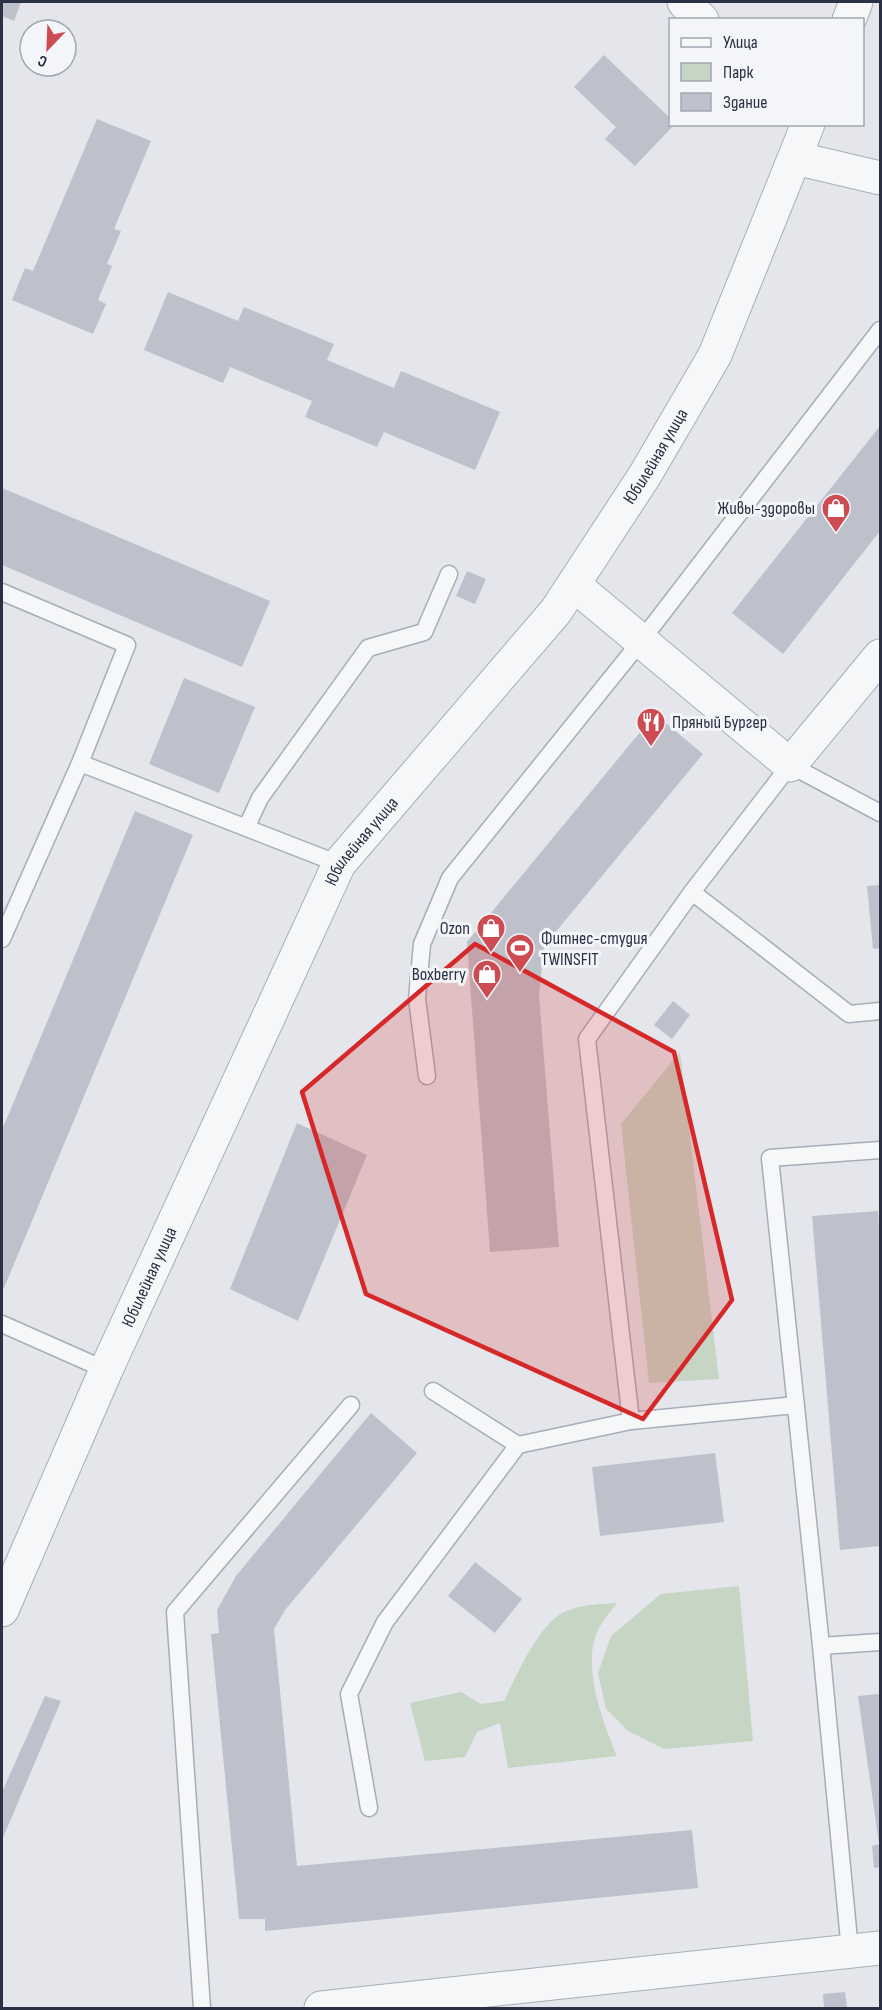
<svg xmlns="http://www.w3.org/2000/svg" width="882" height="2010" viewBox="0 0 882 2010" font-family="'Sofia Sans Condensed',sans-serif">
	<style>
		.green { fill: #c7d5c5 }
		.building { fill: #bec1cb }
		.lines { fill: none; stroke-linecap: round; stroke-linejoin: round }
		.service-casing { stroke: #a9acb6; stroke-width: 19 }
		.minor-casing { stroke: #a9acb6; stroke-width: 35 }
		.service { stroke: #f6f7f9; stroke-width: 16 }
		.minor { stroke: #f6f7f9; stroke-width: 33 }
		.marked { fill: #d62828; fill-opacity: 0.2; stroke: #d62828; stroke-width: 4.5; stroke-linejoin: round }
		.labels { text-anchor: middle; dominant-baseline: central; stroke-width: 6; stroke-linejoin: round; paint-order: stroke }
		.street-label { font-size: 18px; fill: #2b3144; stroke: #f3f5f8 }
		.poi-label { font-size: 18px; fill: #2b3144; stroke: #f3f5f8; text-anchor: end }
	</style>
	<rect width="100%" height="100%" fill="#e4e6eb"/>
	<!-- green -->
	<path class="green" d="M680,1052L719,1379L649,1383L621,1124Z
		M739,1586L753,1741L664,1749L628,1731L606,1709L598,1673L611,1636L661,1594Z
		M617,1603C611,1611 603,1620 598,1630C581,1666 603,1722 617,1756L508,1768L500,1723L477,1732L465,1757L425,1761L410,1703L461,1692L481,1704L504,1701C517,1675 533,1637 555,1618C570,1605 598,1604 617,1603Z"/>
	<!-- building -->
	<path class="building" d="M2,2H21L14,21L2,16Z
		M604,55L670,118V124H675L635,166L605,139L616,127L574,87Z
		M97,119L151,141L114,229L121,231L107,264L112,266L98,300L106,304L93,334L12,300L25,268L33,271Z
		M168,292L238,321L244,307L334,344L327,360L394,388L401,371L500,412L475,470L384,432L377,447L305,417L312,401L230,367L223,383L144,350Z
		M880,426V531L783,654L732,613Z
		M2,488L270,601L242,667L2,565Z
		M467,571L486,579L475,604L456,596Z
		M184,678L255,707L219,793L149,764Z
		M655,714L703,754L544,946L539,995L559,1247L490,1252L467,942Z
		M135,811L193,835L4,1288L2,1287V1130Z
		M880,885V948L873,949L867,886Z
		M673,1001L690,1015L672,1039L654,1025Z
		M297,1123L367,1155L298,1321L230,1289Z
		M878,1211L880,1247V1546L840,1550L812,1216Z
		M371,1413L417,1453L285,1610L274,1629L297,1866L692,1830L698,1888L265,1931V1919H239L211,1634L219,1633L217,1610L236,1576Z
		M715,1453L724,1522L600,1536L592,1467Z
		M475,1562L522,1599L495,1633L448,1596Z
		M880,1694V1867L874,1868L872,1846L879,1844L858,1696Z
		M45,1696L61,1701L2,1840V1792Z
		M845,1992L847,2007L824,2008L823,1994Z"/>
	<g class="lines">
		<!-- service casing -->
		<g class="service-casing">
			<path id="service" d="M2,592L127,645L80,763
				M247,826L260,798L368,648L424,632L449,574
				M692,892L849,1014L880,1011
				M2,939L80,763L339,864
				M427,1076L417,999L422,944L450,878L641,641L880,330
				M2,1324L106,1370
				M433,1391L518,1445
				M796,1405L631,1421L587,1039L692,892L790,765L880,813
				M821,1646L880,1642
				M369,1808L349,1694L385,1622L518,1445L631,1421
				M850,1951L821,1646L770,1158L880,1150
				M202,2008L175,1612L351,1405"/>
		</g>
		<!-- minor casing -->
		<g class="minor-casing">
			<g id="minor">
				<path d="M684,2L702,20"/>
				<path d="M849,20L856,2"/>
				<path d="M795,158L880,178"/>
				<path d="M574,585L790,765L880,656"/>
				<path id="s1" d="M2,1610L106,1370L339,864L556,611L645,475L715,355L808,124"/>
				<path d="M321,2008L880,1948"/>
			</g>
		</g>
		<!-- service -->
		<use href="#service" class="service"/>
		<!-- minor -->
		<use href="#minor" class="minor"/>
	</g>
	<!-- marked area -->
	<path class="marked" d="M475,944L674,1052L732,1300L643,1419L366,1294L302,1092Z"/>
	<!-- icons -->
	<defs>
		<g id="shop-pin" transform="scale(1.5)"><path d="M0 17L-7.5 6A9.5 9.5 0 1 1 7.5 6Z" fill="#cd4c51" stroke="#f3f5f8"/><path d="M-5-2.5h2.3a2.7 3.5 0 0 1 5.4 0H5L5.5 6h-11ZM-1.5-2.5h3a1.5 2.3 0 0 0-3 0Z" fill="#fff"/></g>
		<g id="restaurant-pin" transform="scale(1.5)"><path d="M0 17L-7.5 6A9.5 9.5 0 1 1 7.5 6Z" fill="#cd4c51" stroke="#f3f5f8"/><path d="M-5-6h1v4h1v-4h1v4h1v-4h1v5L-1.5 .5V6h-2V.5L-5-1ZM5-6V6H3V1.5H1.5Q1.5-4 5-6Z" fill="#fff"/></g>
		<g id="stadium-pin" transform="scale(1.5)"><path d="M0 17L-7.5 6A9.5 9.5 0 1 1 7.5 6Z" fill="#cd4c51" stroke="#f3f5f8"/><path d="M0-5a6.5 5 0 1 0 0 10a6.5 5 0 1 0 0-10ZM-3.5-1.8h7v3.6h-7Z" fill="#fff"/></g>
	</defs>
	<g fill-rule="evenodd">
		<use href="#shop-pin" x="836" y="508"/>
		<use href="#restaurant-pin" x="651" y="722"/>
		<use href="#shop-pin" x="491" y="928"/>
		<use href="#stadium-pin" x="520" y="948"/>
		<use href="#shop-pin" x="487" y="974"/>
	</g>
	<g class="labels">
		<!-- street labels -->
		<g class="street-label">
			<text stroke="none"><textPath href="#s1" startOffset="1336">Юбилейная улица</textPath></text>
			<text stroke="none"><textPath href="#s1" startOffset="850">Юбилейная улица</textPath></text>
			<text stroke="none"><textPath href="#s1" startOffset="364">Юбилейная улица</textPath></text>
		</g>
		<!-- poi labels -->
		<g class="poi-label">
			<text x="815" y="508">Живы-здоровы</text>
			<text x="672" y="722" text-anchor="start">Пряный Бургер</text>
			<text x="470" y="928">Ozon</text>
			<text x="541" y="938" text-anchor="start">Фитнес-студия<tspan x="541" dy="21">TWINSFIT</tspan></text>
			<text x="466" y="974">Boxberry</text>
		</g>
	</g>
	<!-- border -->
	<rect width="882" height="2010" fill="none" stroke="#2b3144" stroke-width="6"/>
	<!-- legend -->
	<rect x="669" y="18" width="195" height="108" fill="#f3f5f8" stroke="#a3a7b0" stroke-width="1.5"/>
	<rect x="681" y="38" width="30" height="9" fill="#f6f7f9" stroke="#a3a7b0" stroke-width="1.5"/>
	<text x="723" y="48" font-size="18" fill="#2b3144">Улица</text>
	<rect x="681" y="63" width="30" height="18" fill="#c7d5c5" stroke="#a3a7b0" stroke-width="1.5"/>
	<text x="723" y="78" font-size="18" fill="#2b3144">Парк</text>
	<rect x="681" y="93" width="30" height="18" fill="#bec1cb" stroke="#a3a7b0" stroke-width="1.5"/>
	<text x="723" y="108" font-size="18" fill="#2b3144">Здание</text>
	<!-- north arrow -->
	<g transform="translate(48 48) rotate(203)"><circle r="28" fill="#f3f5f8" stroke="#a3a7b0" stroke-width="1.5"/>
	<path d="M0-4.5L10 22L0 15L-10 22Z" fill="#cd4c51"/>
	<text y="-9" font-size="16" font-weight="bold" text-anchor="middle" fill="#2b3144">С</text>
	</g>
</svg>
